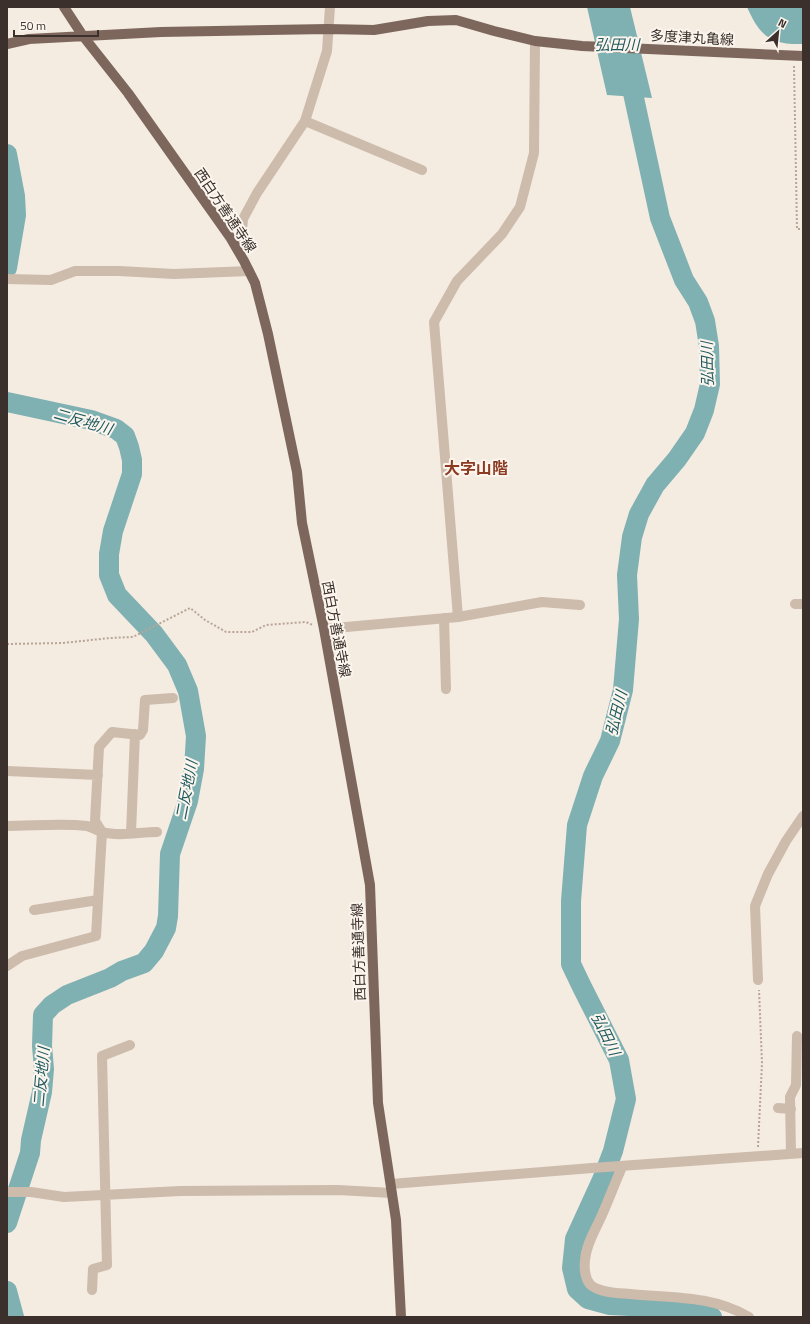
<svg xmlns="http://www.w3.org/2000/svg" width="810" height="1324" viewBox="0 0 810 1324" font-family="'Titillium Web','Noto Sans JP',sans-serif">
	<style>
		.water { fill: #7fb0b2 }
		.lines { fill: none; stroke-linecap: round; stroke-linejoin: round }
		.river { stroke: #7fb0b2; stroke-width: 20 }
		.path { stroke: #b9a596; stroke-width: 2; stroke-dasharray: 2 2; stroke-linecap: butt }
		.minor { stroke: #cdbbac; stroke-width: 10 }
		.major { stroke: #7d675c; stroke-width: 10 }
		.labels { text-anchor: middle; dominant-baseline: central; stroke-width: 4; stroke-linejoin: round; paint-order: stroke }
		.street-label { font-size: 14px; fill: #3b302b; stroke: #fbf5ee }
		.water-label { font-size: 15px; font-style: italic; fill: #1f5a5e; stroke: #fbf5ee }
		.quarter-label { font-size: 16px; font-weight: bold; fill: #8c3b22; stroke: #fbf5ee }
	</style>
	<rect width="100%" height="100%" fill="#f4ebe1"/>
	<!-- water -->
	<path class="water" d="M587,7H630L652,98L607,95Z
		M747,7H803V44C770,45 760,36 747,7Z"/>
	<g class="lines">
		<!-- river -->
		<path class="river" d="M628,70L660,218L684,280L698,302L705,321L709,346L710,384L704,410L695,433L677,459L655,485L639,514L632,537L627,575L629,619L623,690L610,741L593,776L577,825L571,901V964L582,987L619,1060L626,1099L613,1151L602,1180L575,1239L572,1268L577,1289L588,1299L610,1305L670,1308L699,1313L712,1317
			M7,154L15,196L16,215L7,268
			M7,402L91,420L116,429L125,436L129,447L132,460V474L113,531L109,554V575L117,595L154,634L177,665L188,691L196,736L194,769L188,801L170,854L168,916L166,928L154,951L144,963L122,971L110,978L67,995L52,1005L43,1015L42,1046L44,1069L42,1092L31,1140L30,1153L7,1223
			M7,1291L14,1317"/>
		<!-- path -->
		<path class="path" d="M794,66L797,229H803
			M7,644L63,643L110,638L133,637L190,608L205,620L226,632H252L266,625L306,622L313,625
			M758,1147L762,1063L759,990"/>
		<!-- minor -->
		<path class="minor" d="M305,121L422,170
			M240,253L243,219L257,193L305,121L327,51L330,7
			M7,279L51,280L75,271H119L174,274L249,271
			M795,604H803
			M458,617L434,322L457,281L502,234L520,207L534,153L535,41
			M444,618L446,689
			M324,629L458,617L542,602L580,605
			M7,771L98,775
			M7,826C33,826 61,823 87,826C93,827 97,831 102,832C119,837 139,832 157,832
			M131,833L135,734
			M34,910L98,900
			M7,966L22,956L96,936L102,832L95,821L99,747L112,732L140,735L143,730L145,700L173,698
			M758,980L755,906L768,874L786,841L803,816
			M778,1108L791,1109
			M791,1154L790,1097L796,1085L797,1036
			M622,1167C615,1183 609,1199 602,1215C596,1229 586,1244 585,1260C584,1268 585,1281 592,1286C602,1293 619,1293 630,1294C672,1298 711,1295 749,1317
			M391,1184L592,1168L803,1153
			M7,1192H31L64,1197L180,1191L338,1190L392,1193
			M92,1290L93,1269L107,1265L102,1056L130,1045"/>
		<!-- major -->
		<path class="major" d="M64,7L83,36L128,93L230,237L244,261L255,283L268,334L297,472L302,523L324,629L370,885L378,1103L396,1220L401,1317
			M7,44L29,39L161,32L328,29L374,30L428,21L456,20L494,31L535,41L582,46L803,56"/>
	</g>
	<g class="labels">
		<!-- street labels -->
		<g class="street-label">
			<text transform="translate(692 37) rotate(3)">多度津丸亀線</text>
			<text transform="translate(226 210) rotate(56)">西白方善通寺線</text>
			<text transform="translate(337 629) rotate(79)">西白方善通寺線</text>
			<text transform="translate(358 952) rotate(-92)">西白方善通寺線</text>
		</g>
		<!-- water labels -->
		<g class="water-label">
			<text x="617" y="44">弘田川</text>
			<text transform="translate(707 364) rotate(-91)">弘田川</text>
			<text transform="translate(83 421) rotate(16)">二反地川</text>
			<text transform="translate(616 713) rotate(-76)">弘田川</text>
			<text transform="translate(186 790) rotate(-79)">二反地川</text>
			<text transform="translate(606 1034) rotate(64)">弘田川</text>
			<text transform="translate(41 1077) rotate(-85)">二反地川</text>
		</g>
		<!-- quarter labels -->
		<g class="quarter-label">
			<text x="476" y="468">大字山階</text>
		</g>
	</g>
	<!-- border -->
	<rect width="810" height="1324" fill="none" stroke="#3b302b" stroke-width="16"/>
	<!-- north arrow -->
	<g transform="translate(778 32) rotate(27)" stroke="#fbf5ee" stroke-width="3" paint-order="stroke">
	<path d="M0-3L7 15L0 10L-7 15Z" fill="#3b302b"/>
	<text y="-6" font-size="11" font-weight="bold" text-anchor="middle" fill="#3b302b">N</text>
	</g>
	<!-- scale -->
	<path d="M14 30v6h84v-6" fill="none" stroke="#3b302b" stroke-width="2"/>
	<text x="20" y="30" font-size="12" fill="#3b302b" stroke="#fbf5ee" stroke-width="3" paint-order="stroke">50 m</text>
</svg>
